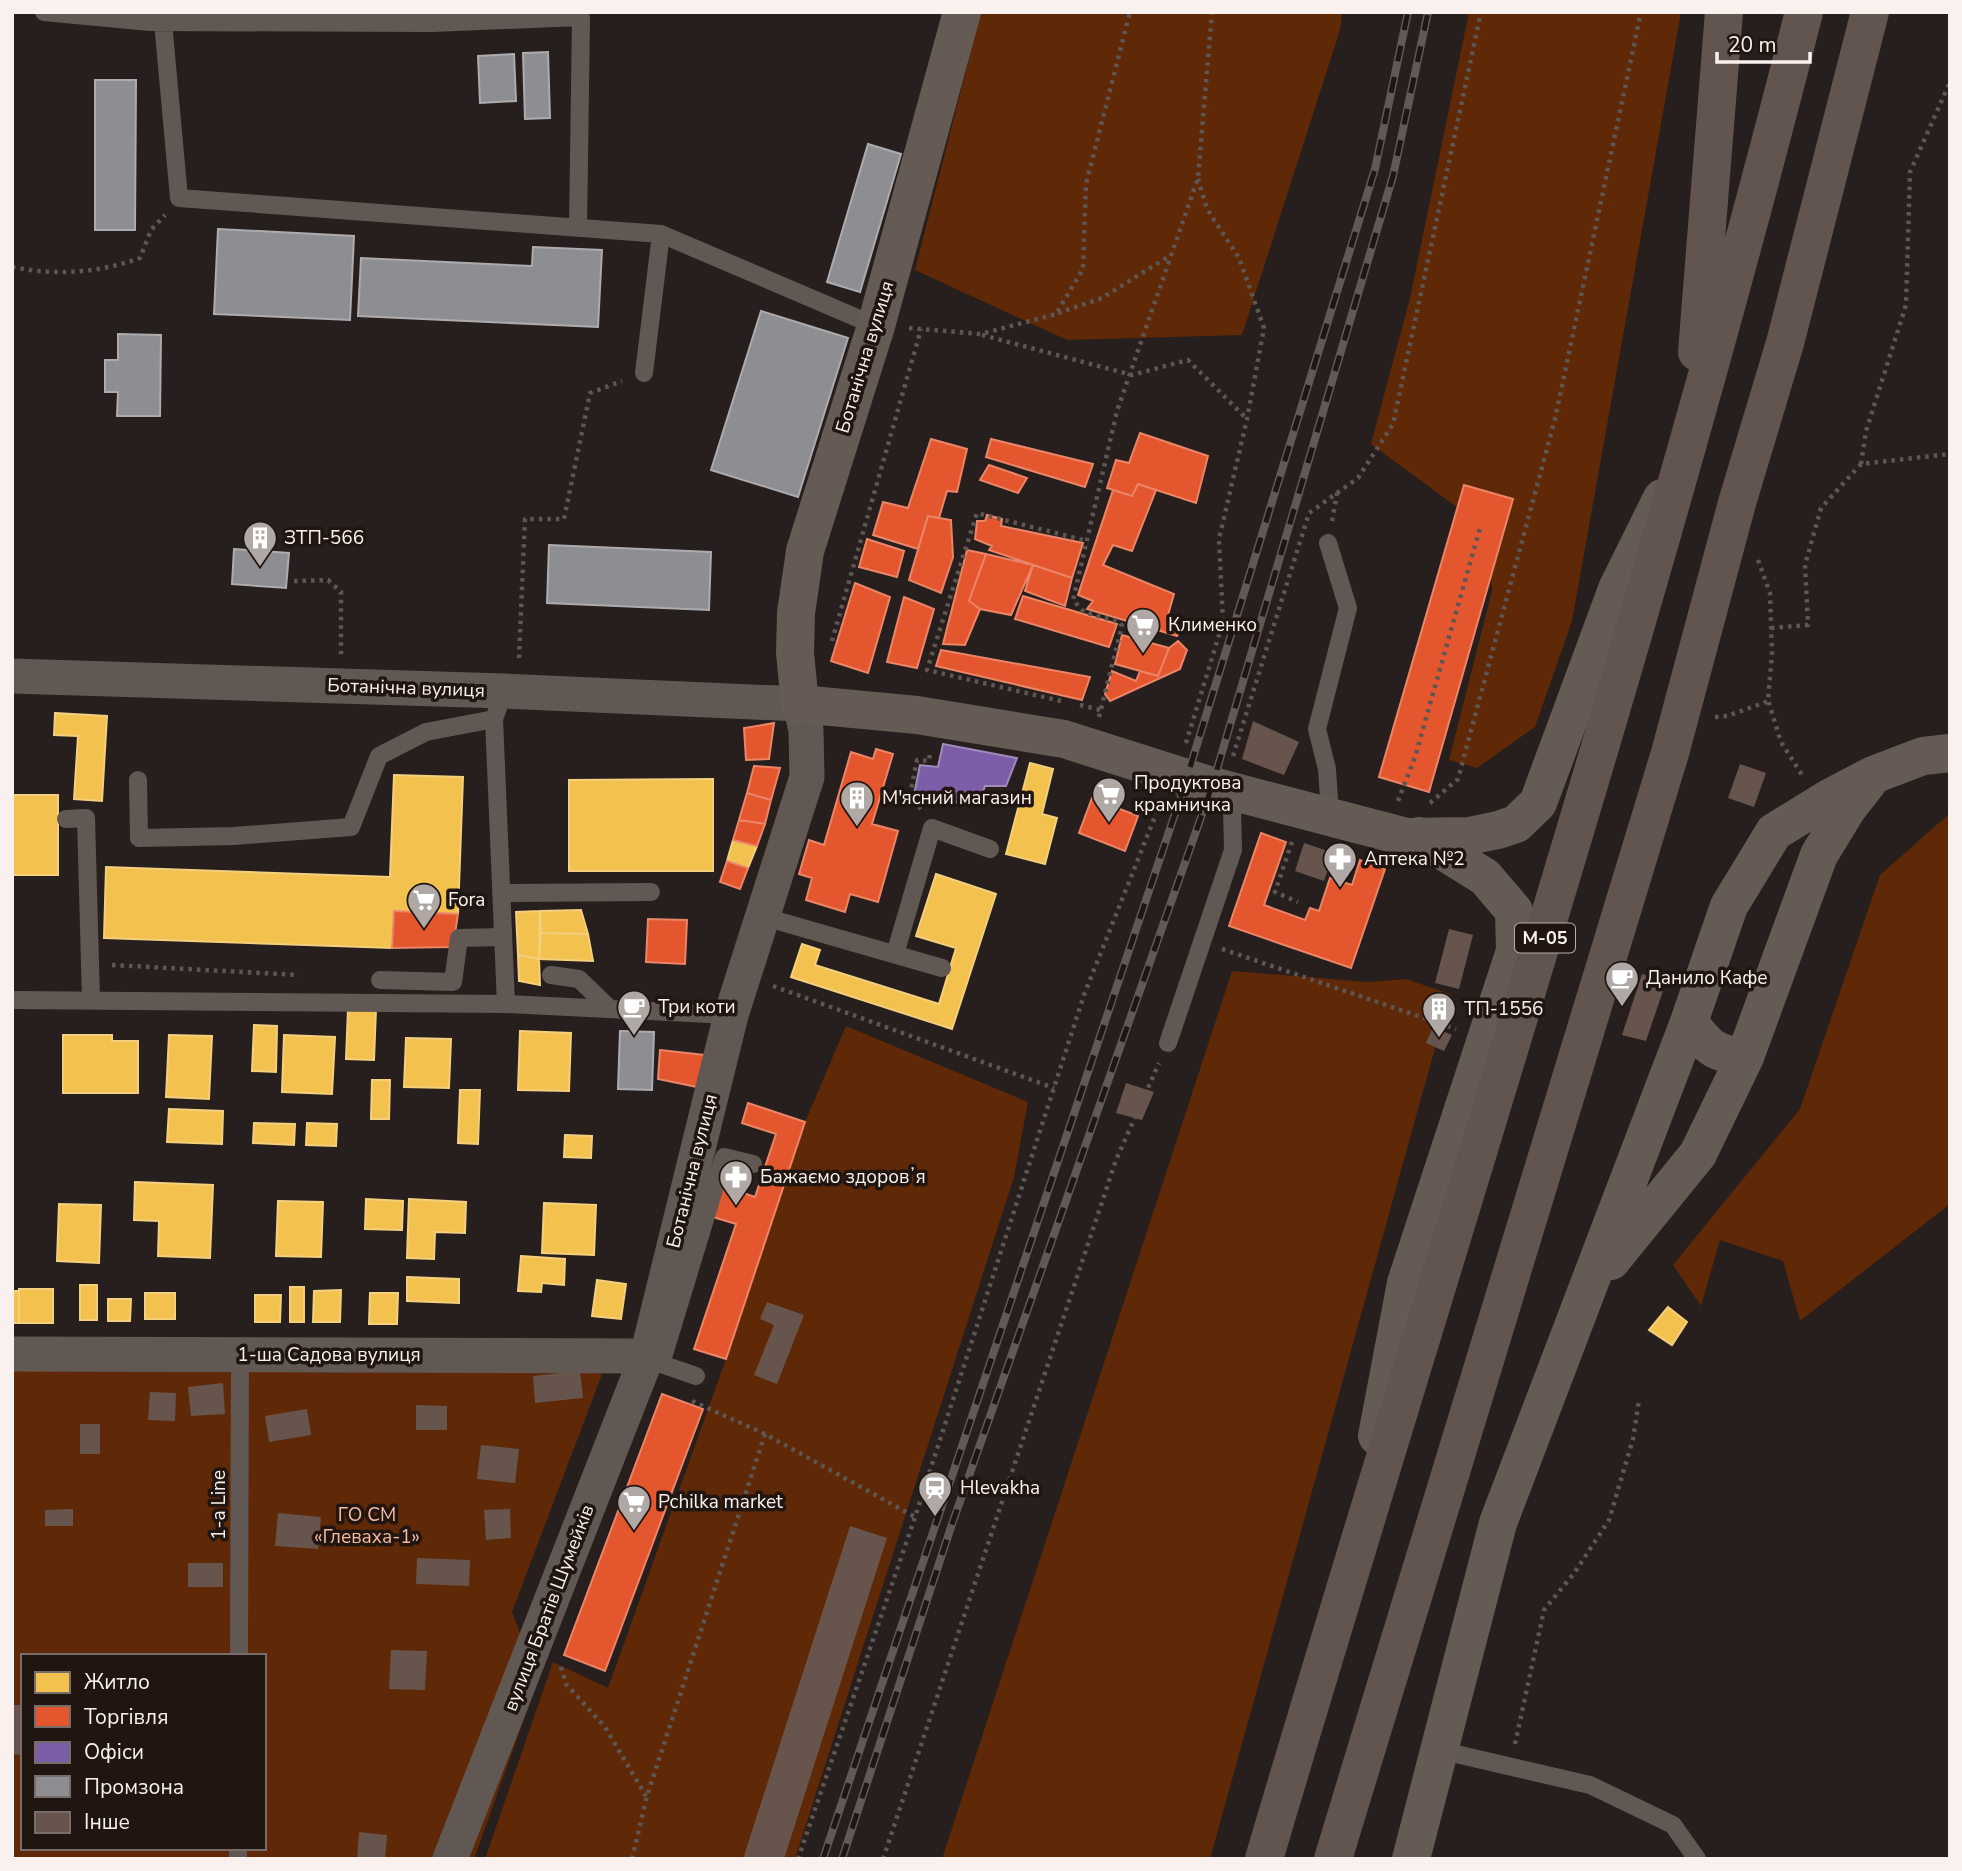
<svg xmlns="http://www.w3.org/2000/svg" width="1962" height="1871" viewBox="0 0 1962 1871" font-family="'Nunito Sans',sans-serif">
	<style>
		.green { fill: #5f2806; fill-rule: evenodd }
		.homes { fill: #f2c14e; stroke: #f4cf7e; stroke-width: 2 }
		.shops { fill: #e4572e; stroke: #eb8568; stroke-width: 2 }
		.offices { fill: #7b5ea7; stroke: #a18abc; stroke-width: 2 }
		.industry { fill: #8d8d92; stroke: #aeabae; stroke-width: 2 }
		.building { fill: #67554d }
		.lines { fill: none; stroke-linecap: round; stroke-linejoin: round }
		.path { stroke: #5d5653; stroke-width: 4.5; stroke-dasharray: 3.5 5; stroke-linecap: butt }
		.lane { stroke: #625853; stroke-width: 18 }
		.street { stroke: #625853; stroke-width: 35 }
		.secondary { stroke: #665a55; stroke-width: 38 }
		.highway { stroke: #62554f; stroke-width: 38 }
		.rail-casing { stroke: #615955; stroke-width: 8 }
		.rail { stroke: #201510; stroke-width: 5; stroke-dasharray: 16; stroke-linecap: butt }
		.labels { text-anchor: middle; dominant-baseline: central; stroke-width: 7; stroke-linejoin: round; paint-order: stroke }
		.shield { fill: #201510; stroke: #b9afab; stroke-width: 2 }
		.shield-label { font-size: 18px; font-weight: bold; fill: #faf1ee }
		.street-label { font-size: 19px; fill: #faf1ee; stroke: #201510 }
		.poi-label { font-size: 19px; fill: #faf1ee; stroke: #201510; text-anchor: start }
		.park-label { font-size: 19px; fill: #f7ba9e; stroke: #201510 }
	</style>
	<rect width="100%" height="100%" fill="#261f1d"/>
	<!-- green -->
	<path class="green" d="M981,12H1342L1340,30L1242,335L1067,340L915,270Z
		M1469,12H1681L1572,621L1535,727L1477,768L1449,760L1492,591L1488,530L1371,444L1410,298Z
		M1950,813V1204L1800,1321L1783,1261L1720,1240L1701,1306L1673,1265L1800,1109L1880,875Z
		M1232,971L1368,982L1406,979L1450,994L1210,1859H942Z
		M846,1026L1028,1102L1014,1177L795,1859H485L553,1662L608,1688L726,1359L805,1122Z
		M12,1357L607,1361L512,1612L527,1651L545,1661L474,1859H12ZM23,1656H264V1848H23Z"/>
	<!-- homes -->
	<path class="homes" d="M55,713L107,716L102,801L74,799L78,736L54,735Z
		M1030,763L1053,769L1042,814L1057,818L1045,864L1006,854Z
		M394,775L463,777L458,914L394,911L392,948L104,938L106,867L390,877Z
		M713,779V871H569V780Z
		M12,795H58V875H12Z
		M733,840L757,846L748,868L727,861Z
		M936,874L996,894L952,1029L791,977L802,944L820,950L815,965L939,1004L956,948L916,936Z
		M581,910L588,934L541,933L540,911Z
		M540,911L539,959L518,955L516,912Z
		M541,933L588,934L593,961L539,959Z
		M518,955L539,959L540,985L519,981Z
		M348,1009H376L374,1060L346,1059Z
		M254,1025L277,1026L276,1072L252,1071Z
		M520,1031L571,1033L569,1091L518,1090Z
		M63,1035H112V1041H138V1093H63Z
		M169,1035L212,1036L209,1099L166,1097Z
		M284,1035L335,1037L332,1094L282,1092Z
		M406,1038L451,1039L449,1088L404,1087Z
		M372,1080H390L389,1119H371Z
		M460,1090H480L478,1144L458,1143Z
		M169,1109L223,1111L222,1144L167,1142Z
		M254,1123L295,1124L294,1145L253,1143Z
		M307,1123L337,1124L336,1146L306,1145Z
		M565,1135L592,1136L591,1158L564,1157Z
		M135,1182L213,1185L210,1258L158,1256L159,1221L134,1220Z
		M366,1199L403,1201L402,1230L365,1229Z
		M409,1199L466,1202L465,1233L435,1232L434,1259L407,1258Z
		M278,1201L323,1202L321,1257L276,1256Z
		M544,1203L596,1205L594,1255L542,1253Z
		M59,1204L101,1205L99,1263L57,1261Z
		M521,1256L565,1259L564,1285L542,1283L541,1292L518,1291Z
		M407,1277L459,1279V1303L407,1301Z
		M597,1280L626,1284L621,1319L592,1316Z
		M80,1285H97V1320H80Z
		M290,1287H304V1322H290Z
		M19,1289H53V1323H19Z
		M341,1290L340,1322H313L314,1291Z
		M12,1291H19V1323H12Z
		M145,1293H175V1319H145Z
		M370,1293H398L397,1324H369Z
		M255,1295H281L280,1322H255Z
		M108,1299H131L130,1321H108Z
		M1668,1307L1687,1322L1672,1345L1649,1330Z"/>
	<!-- shops -->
	<path class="shops" d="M1140,433L1208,456L1196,503L1138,484L1132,496L1107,488L1116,460L1129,463Z
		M931,439L967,449L957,492L947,491L939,518L928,516L918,549L873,535L883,502L908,508Z
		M991,439L1093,464L1085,487L986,457Z
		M989,465L1027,478L1018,493L980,480Z
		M1138,484L1156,490L1132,551L1113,545L1103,565L1174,594L1168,615L1184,622L1177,636L1087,609L1093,601L1078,595L1113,490L1132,496Z
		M1464,485L1513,499L1429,792L1379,777Z
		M987,515L1002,519L1001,526L1083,543L1072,578L989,550L992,546L975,539L977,521H985Z
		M928,516L951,520L953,557L941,593L909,580Z
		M867,539L904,551L897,577L859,567Z
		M967,550L986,554L969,601L980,609L965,645L943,644Z
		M986,554L1033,565L1011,615L980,609L969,601Z
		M1033,565L1072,578L1065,606L1025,591Z
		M855,583L890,597L868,673L831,661Z
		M1023,596L1117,624L1109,647L1015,619Z
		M904,597L934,609L917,668L887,662Z
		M1122,635L1169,648L1158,676L1115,664Z
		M1178,641L1187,650L1180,669L1110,701L1105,694L1112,671L1136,681L1140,671L1158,676L1169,648Z
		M941,650L1090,677L1082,700L936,666Z
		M774,723L769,759L746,760L744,728Z
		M876,749L893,754L872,824L898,831L878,902L850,894L845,912L806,900L812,878L799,874L809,840L824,845L851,752L873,759Z
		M754,766L780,768L771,800L747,793Z
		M747,793L771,800L765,824L739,820Z
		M1092,798L1138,816L1125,851L1079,833Z
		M739,820L765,824L757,846L733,840Z
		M1261,833L1286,842L1264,905L1305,920L1310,908L1319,911L1330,878L1352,885L1360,860L1385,869L1351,968L1229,926Z
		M727,861L748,868L740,889L720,882Z
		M394,911L458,914L453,947L392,948Z
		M648,919L687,920L685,964L646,962Z
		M660,1050L706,1055L697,1087L658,1079Z
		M748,1103L805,1122L726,1359L694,1349L736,1224L713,1217L723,1186L755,1197L776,1134L742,1123Z
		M662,1394L703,1409L605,1671L564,1655Z"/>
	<!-- offices -->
	<path class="offices" d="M943,744L1017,758L1006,786H985L978,806L914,795L920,765L938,767Z"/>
	<!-- industry -->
	<path class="industry" d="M548,52L550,118L525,119L523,53Z
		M514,54L516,101L480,103L478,56Z
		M95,80H136L135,230H95Z
		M868,144L901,154L860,292L827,282Z
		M218,229L354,236L350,320L214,314Z
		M533,247L602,250L598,327L358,316L361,258L532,266Z
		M761,311L848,338L798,497L711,470Z
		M118,334L161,335L160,416H117L118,392H105V360H118Z
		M549,545L711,552L709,610L547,603Z
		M234,549L289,553L286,588L232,584Z
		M620,1031L654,1032L652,1090L618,1089Z"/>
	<!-- building -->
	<path class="building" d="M1253,721L1299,742L1284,775L1242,759Z
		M1740,764L1766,773L1754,807L1728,798Z
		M1304,843L1334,853L1324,881L1295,871Z
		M1449,929L1473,935L1459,989L1435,983Z
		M1642,974L1666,982L1646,1041L1622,1035Z
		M1433,1027L1452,1035L1444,1051L1426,1043Z
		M1126,1083L1154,1092L1142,1120L1116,1113Z
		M767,1302L804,1315L777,1384L754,1375L774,1325L760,1319Z
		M580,1371L583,1398L535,1403L533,1376Z
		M223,1383L225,1414L191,1416L188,1387Z
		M150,1392L176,1393L175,1421L148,1420Z
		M416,1405L447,1406V1430H416Z
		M307,1409L311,1435L269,1442L265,1416Z
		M80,1424H100V1454H80Z
		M481,1445L519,1449L515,1483L477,1479Z
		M73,1509V1526H45V1510Z
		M510,1509L511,1538L486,1540L484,1510Z
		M278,1513L321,1517L318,1549L275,1546Z
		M850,1526L887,1538L784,1859H743Z
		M417,1558L470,1560L469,1586L416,1584Z
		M188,1563H223V1587H188Z
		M391,1650L427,1651L425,1690L389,1689Z
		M12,1705H23V1755L12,1754Z
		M359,1832L387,1835L385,1859H357Z"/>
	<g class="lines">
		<!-- path -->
		<path class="path" d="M12,267C57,276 98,273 140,258L151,230L165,215
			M1058,313L1102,298L1171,255
			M909,328L981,334L1056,314L1083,269L1086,184L1130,12
			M982,335L1132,375L1188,360L1247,419
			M1861,464L1866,431L1906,305L1910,172L1950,82
			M1332,521L1337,493
			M1758,560L1770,593L1772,654L1768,700L1781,742L1802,775
			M294,581L328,580L341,592V654
			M1771,628L1808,625L1805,565L1821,508L1861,464L1950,454
			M832,641L921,329
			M519,658L525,519H564L590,393L622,381
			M1061,701L927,670L977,513L1087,541
			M1080,705L1101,710
			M1099,717L1122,626L1120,622L1084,612L1073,600L1117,411L1198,178L1212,12
			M1715,717L1727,716L1769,701
			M1186,743L1223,622L1219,539L1247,419L1264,328L1239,258L1207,209L1198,179
			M1233,756L1309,513L1358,478L1393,424L1481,12
			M1398,801L1415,757L1480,528
			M1430,803L1458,779L1555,419L1641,12
			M921,809L910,795L917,760L929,761L930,752
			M1292,842L1275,892L1298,902
			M1222,949L1456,1029
			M112,965L299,975
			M773,986L1054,1088
			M692,1401L765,1434L915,1517
			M561,1667L566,1684L605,1727L646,1796
			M1515,1744L1544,1610L1575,1572L1609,1520L1633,1439L1639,1400
			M632,1859L647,1796L765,1434
			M798,1859L915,1517L1084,995L1160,804
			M883,1859L1116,1160L1159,1063"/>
		<!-- lane -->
		<path class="lane" d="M44,12L150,22L432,23V12
			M163,22L179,198L661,234L876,326
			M432,23L581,17L578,228
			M644,373L661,234
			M504,691L494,719L506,1004L731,1015
			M138,780L139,838L234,836L351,827L379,756L426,732L494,719
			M1321,815L1329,799L1327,769L1317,729L1348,608L1328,543
			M66,819L86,818L91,1000
			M501,893L651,892
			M764,917L942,968
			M895,954L932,828L990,849
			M551,975L579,979L609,1008
			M380,980L453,982L459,938L503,937
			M12,1000L506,1004
			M1168,1043L1233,850L1232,807L1237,793
			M696,1376L661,1364L724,1157L753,1164
			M239,1656L240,1355
			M1439,1750L1590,1785L1673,1825L1697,1859
			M238,1859V1848"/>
		<!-- street -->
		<path class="street" d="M12,676L504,691L800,704L806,730L807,777L731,1015L647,1356L450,1859
			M12,1354L647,1356"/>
		<!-- secondary -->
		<path class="secondary" d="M962,12L876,326L805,551L796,613L795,653L800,704L917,715L1064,739L1212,786L1406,837L1469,836L1498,830L1516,824L1538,803L1617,589L1662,498
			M1689,1022C1708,1047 1714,1054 1745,1057
			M1611,1261L1698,1154L1745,1057L1819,855L1847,809L1868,782
			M1377,1436L1406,1283L1515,951L1514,911L1485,877L1419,836
			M1411,1859L1498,1523L1689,1022L1729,906L1774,832L1831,797L1873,775L1923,756L1950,753"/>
		<!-- highway -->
		<path class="highway" d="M1697,352L1724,12
			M1264,1859C1446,1244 1646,634 1804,12
			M1333,1859L1670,753L1737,503L1785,343L1870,12"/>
		<!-- rail casing -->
		<g class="rail-casing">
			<path id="rail" d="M823,1859L1183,790L1375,169L1408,12
				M842,1859L951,1527L1212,786L1393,176L1428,12"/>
		</g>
		<!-- rail -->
		<use href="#rail" class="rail"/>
	</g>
	<!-- icons -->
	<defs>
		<g id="building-pin" transform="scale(1.75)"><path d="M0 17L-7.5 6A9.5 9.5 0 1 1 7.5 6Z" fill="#b0a8a5" stroke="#201510"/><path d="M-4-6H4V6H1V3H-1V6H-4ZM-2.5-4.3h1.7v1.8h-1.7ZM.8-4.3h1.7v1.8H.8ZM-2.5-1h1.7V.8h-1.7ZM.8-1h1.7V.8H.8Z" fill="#fff"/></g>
		<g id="supermarket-pin" transform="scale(1.75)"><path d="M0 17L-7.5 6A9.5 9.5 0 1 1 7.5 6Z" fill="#b0a8a5" stroke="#201510"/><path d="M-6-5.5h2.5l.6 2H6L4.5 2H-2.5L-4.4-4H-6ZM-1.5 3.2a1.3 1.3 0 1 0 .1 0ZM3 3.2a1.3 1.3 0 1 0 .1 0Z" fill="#fff"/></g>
		<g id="pharmacy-pin" transform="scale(1.75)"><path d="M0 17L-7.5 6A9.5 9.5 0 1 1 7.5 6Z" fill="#b0a8a5" stroke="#201510"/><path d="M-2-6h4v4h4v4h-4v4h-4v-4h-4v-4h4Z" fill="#fff"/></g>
		<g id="cafe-pin" transform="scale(1.75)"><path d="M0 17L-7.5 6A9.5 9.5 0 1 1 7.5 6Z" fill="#b0a8a5" stroke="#201510"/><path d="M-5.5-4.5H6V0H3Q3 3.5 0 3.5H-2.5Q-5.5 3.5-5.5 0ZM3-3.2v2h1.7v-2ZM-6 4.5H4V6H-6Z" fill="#fff"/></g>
		<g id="station-pin" transform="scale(1.75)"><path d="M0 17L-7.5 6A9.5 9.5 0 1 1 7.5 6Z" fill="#b0a8a5" stroke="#201510"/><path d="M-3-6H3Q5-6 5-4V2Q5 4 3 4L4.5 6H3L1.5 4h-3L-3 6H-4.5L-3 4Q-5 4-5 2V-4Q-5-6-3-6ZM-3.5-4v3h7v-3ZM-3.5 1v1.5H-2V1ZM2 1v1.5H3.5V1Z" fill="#fff"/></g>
	</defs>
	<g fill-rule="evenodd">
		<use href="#building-pin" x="260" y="538"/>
		<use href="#supermarket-pin" x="1143" y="625"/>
		<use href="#supermarket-pin" x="1109" y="794"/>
		<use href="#building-pin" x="857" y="798"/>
		<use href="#pharmacy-pin" x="1340" y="859"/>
		<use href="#supermarket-pin" x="424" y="900"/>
		<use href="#cafe-pin" x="1622" y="978"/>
		<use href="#cafe-pin" x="634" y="1007"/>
		<use href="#building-pin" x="1439" y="1009"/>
		<use href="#pharmacy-pin" x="736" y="1177"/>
		<use href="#station-pin" x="935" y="1488"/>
		<use href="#supermarket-pin" x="634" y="1502"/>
	</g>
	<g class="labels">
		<!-- shield labels -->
		<rect class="shield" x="1515" y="923.5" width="60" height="29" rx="5"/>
		<g class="shield-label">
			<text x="1545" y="938">М-05</text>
		</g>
		<!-- street labels -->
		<g class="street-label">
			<text transform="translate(865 357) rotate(-73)">Ботанічна вулиця</text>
			<text transform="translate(406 688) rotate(2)">Ботанічна вулиця</text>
			<text transform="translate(692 1171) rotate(-76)">Ботанічна вулиця</text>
			<text x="329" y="1355">1-ша Садова вулиця</text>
			<text transform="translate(219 1505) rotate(-90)">1-a Line</text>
			<text transform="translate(549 1608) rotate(-69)">вулиця Братів Шумейків</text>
		</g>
		<!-- poi labels -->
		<g class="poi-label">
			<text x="284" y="538">ЗТП-566</text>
			<text x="1168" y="625">Клименко</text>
			<text x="1134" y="783">Продуктова<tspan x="1134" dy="22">крамничка</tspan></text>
			<text x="882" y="798">М'ясний магазин</text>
			<text x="1364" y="859">Аптека №2</text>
			<text x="448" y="900">Fora</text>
			<text x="1646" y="978">Данило Кафе</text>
			<text x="658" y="1007">Три коти</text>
			<text x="1464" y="1009">ТП-1556</text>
			<text x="760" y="1177">Бажаємо здоровʼя</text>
			<text x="960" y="1488">Hlevakha</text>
			<text x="658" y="1502">Pchilka market</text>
		</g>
		<!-- park labels -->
		<g class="park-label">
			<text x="367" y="1515">ГО СМ<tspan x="367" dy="22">«Глеваха-1»</tspan></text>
		</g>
	</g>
	<!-- border -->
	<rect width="1962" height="1871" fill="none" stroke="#faf1ee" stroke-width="28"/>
	<!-- legend -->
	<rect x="21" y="1654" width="245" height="196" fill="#201510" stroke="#776d69" stroke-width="2"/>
	<rect x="35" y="1672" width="35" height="21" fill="#f2c14e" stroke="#776d69" stroke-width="2"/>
	<text x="84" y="1689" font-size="21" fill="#faf1ee">Житло</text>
	<rect x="35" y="1706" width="35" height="21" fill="#e4572e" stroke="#776d69" stroke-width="2"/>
	<text x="84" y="1724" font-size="21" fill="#faf1ee">Торгівля</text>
	<rect x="35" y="1742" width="35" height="21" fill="#7b5ea7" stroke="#776d69" stroke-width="2"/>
	<text x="84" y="1759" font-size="21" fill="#faf1ee">Офіси</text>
	<rect x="35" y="1776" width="35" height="21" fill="#8d8d92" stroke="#776d69" stroke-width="2"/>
	<text x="84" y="1794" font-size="21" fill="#faf1ee">Промзона</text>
	<rect x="35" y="1812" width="35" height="21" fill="#67554d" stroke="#776d69" stroke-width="2"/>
	<text x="84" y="1829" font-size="21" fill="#faf1ee">Інше</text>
	<!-- scale -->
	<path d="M1717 52v10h93v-10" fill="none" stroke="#faf1ee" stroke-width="3.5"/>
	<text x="1728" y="52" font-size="21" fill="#faf1ee" stroke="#201510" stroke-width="5" paint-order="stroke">20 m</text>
</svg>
